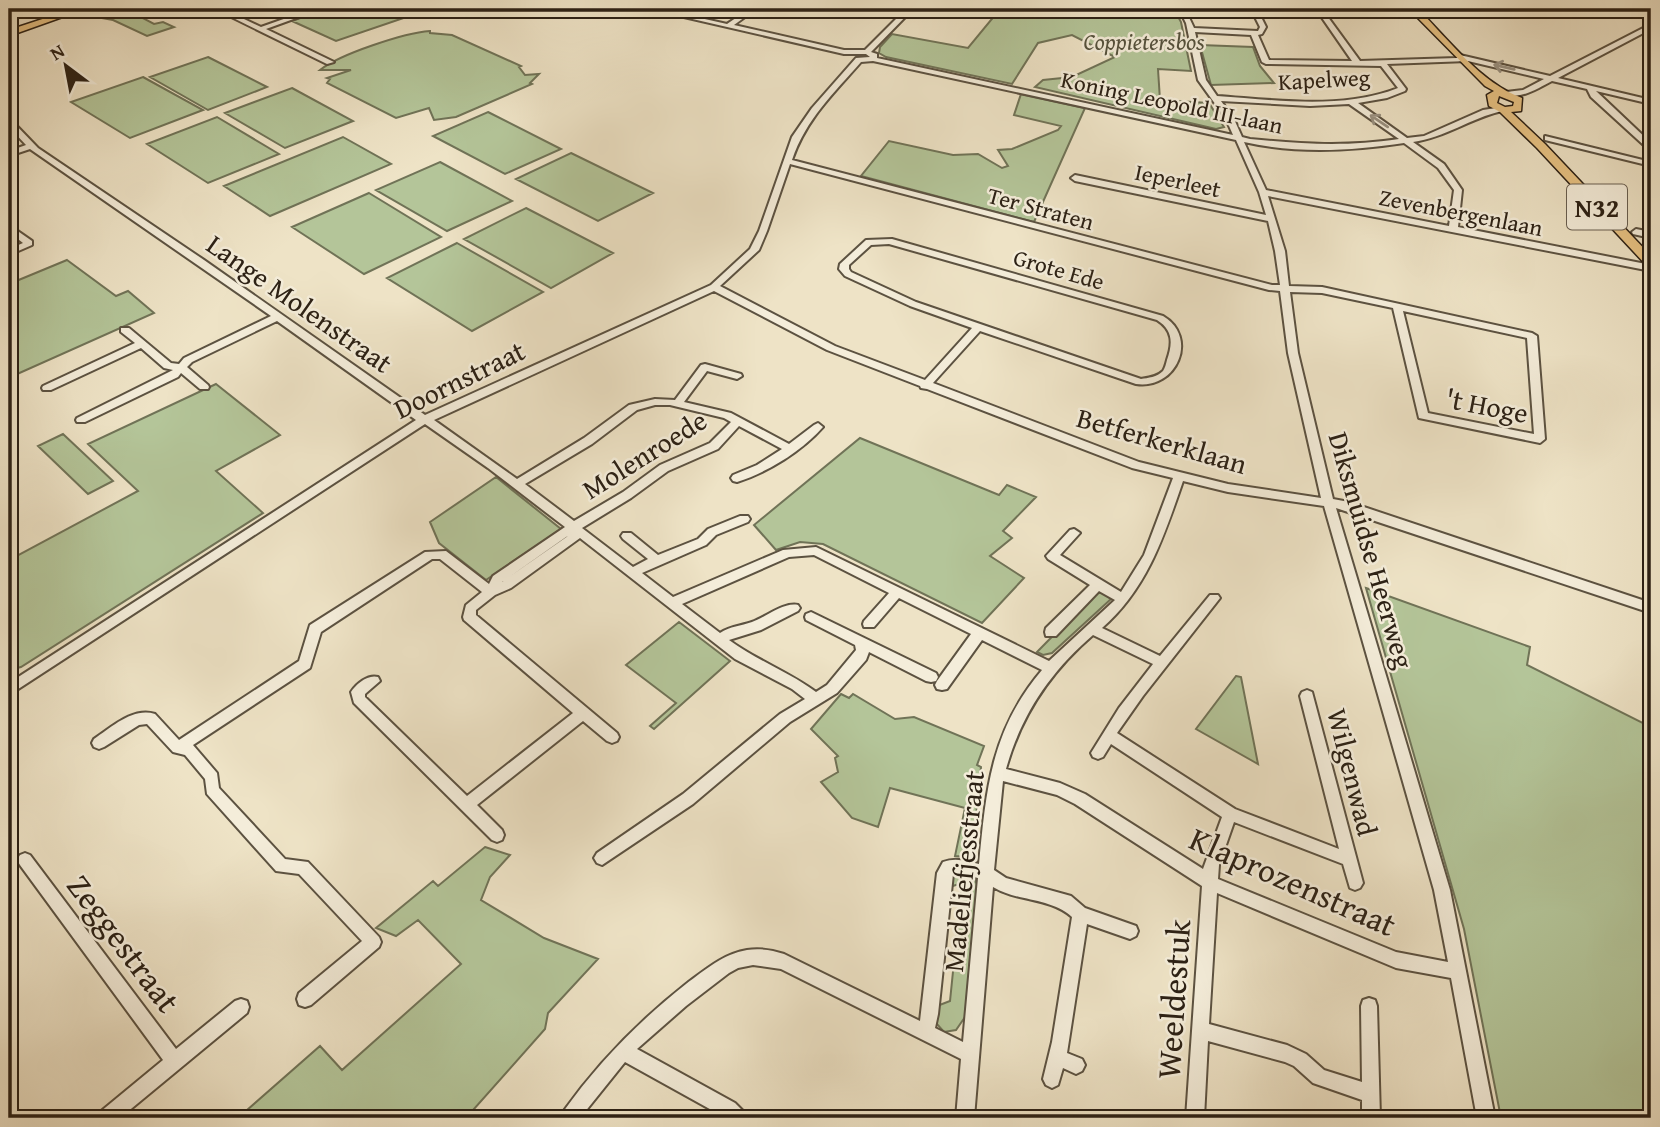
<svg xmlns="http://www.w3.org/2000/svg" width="1660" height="1127" viewBox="0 0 1660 1127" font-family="'Gentium Book Plus',serif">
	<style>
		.green { fill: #b4c599; stroke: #707357; stroke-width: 2 }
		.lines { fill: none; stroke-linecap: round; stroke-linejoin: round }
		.minor-casing { stroke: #5c5241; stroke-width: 4 }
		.major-casing { stroke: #2c2115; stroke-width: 3 }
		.minor { fill: #f4edda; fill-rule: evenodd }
		.major { fill: #e7c283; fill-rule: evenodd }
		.oneway { stroke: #9a9181 }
		.labels { text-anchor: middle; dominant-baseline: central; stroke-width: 5; stroke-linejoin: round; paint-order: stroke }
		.far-park-label { font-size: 23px; font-style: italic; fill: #55523d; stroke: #f4edda }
		.far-street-label { font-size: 23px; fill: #2c2115; stroke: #f4edda }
		.shield { fill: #f4edda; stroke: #685e50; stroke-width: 2 }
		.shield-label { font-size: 26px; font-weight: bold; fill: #2c2115 }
		.street-label { font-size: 28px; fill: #2c2115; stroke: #f4edda }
		.near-street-label { font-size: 33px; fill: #2c2115; stroke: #f4edda }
	</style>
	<rect width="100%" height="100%" fill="#eee3c6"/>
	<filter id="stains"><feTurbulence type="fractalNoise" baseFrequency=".00286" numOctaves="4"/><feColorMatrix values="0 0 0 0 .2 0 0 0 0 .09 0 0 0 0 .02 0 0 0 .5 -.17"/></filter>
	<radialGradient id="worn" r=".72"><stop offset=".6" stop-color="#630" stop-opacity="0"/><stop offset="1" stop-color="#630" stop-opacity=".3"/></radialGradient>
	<!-- green -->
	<path class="green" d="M126,9L135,10L133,13L154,24L163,22L174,27L147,36L113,20L102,18L104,17L100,16L111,19L115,17L108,14Z
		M325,9H430L336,41L292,21Z
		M1000,9H1174L1181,22L1191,71L1158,69L1160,100L1209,103L1224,127L1216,129L1035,87L1043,80L1072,77L1115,57L1072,35L1038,43L1012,84L886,57L879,53L880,47L892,34L968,48Z
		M430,31V33L452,35L521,66L519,67L525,75L539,74L530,83L532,84L456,117L434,120L429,108L396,118L327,83L330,79L327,78L351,70H320C340,54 404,33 430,31Z
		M1200,45L1253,47L1260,66L1274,83L1211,85Z
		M208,57L267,87L208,110L150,77Z
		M143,77L203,110L130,138L71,102Z
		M292,88L353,121L285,148L225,113Z
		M1021,94L1085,108L1034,222L861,176L889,141L953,155L978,154L1002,168L1008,166L998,150L1012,149L1058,130L1061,126L1014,115Z
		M488,112L561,149L505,174L433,136Z
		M217,117L279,154L208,183L147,144Z
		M343,137L391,164L270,216L224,186Z
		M571,153L653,193L598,221L516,179Z
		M440,162L512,201L447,231L376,190Z
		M369,193L441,237L364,274L292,227Z
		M526,208L613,253L551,288L464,239Z
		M457,243L543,292L472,331L387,278Z
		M67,260L116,296L128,291L154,313L15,375L9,369V284Z
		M216,384L280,435L216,471L263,513L21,667L9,670V560L138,491L88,444Z
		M63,434L113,481L88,494L38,446Z
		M860,438L999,495L1007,485L1036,497L1003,531L1012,538L990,556L1024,578L982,623L823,544L800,542L776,550L754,525Z
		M496,477L561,529L486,580L439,543L430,522Z
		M1366,588L1530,647L1527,665L1651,727V1118H1501L1464,929Z
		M1102,592L1111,599L1052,653L1043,655L1037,652L1094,594Z
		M679,622L730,661L654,729L650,726L676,703L626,665Z
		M1236,676L1241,677L1258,764L1196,729Z
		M841,694L849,698L853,694L895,719L914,717L984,746L977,765L981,767L972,854L969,857L955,856L965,808L890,788L878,827L852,818L821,782L838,772L835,758L838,756L811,729Z
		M485,847L510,855L490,877L481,900L544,938L598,959L548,1013L545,1029L466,1118H238L320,1046L342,1070L461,964L418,920L396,936L376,928L433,881L438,886Z
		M961,873L973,876L977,884L965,1017L956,1030L944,1032L936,1023L937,1006L950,1001L962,883L950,887L954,875Z"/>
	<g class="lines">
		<!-- minor casing -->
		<g class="minor-casing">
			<path id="minor" d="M215,9H223L261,27L312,9H321L266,29L334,62L327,64Z
				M649,9H660L727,24L749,9H756L734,25L844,50H865L906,9H913L871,52L877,54V58L1233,135L1226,119L1198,80L1186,23L1179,9H1185L1194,28L1258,31L1260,27L1251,9H1257L1266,27L1262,34L1258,35L1269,60L1352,61L1316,9H1322L1360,61L1457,58L1460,55L1550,76L1651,24V29L1558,78L1651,100V104L1596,91L1651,143V149H1648L1591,97L1587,89L1552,81C1538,88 1521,100 1505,94L1506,92L1523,90L1544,79L1468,61L1387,64L1406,89L1405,91L1387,98L1358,103L1407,138L1424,136L1483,110L1502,107V111C1471,118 1444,138 1413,142L1444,164L1462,190L1458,227L1651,265V271L1268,196L1285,251L1289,286L1322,287L1532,333L1537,336L1545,439L1540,443L1419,418L1393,308L1322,293L1290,292L1298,353L1333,499L1349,502L1651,603V613L1336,508L1450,890L1495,1118H1477L1451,978L1396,968L1217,893L1209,1024L1287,1045L1306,1054L1324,1070L1362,1082L1361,1006L1363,1000L1369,998L1375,1000L1377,1006L1380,1118H1362V1100L1313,1083L1294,1066L1285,1062L1208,1041L1204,1118H1186L1202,886L1075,804L1057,795L1003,781L994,870L1006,878L1071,896L1085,908L1136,926L1138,931L1136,936L1130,939L1087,924L1067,1053L1082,1059L1085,1065L1082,1071L1076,1074L1063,1068L1058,1085L1052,1088L1046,1085L1043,1079L1052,1042L1072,917C1049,897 1018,902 993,887L974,1118H956L961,1059L781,969L753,965L738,968L729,973L686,1006L637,1049L735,1103L744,1112L747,1118H726L625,1062L580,1118H560L563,1112C598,1063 639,1021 686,984C705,970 723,954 747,950C760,948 772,950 784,954L920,1021L937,873L943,862C956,857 966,861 979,864C986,790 991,730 1042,670L982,640L947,689L942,690L937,689L935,685L937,681L971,634L899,598L874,627H864L863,624L864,621L889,593L814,555L789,557L682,604L720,633C730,626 741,626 752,622C766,617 784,602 798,605L800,608L798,611L761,630L729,640C756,660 789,672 816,692L827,685L856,650L855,645L806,620L805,617L806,614L811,612L936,673L938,677L936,681L931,682L926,681L869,652L866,660L837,693L790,722L693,804L602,865L597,863L594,858L597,853L683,794L780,714L805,699L792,689L735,659L580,538L511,588L495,595L476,610V615L617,733L619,737L617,741L612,743L607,741L583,721L477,805L502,830L504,835L502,840L497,842L492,840L354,703L351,692C356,684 368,674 378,677L380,681L365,694V697L467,796L573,713L464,620L463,617L466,605L482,592L440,559H432L321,632L310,668L193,745L217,773L219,788L285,859L308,862L379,937L381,942L379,947L311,1005L305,1007L299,1005L297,999L299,993L362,941L299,874L276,871L207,794L205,779L185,755L173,752L147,724L139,725L104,747L99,749L94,747L92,743L94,739C112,727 133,707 155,714L179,740L299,661L310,625L425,552L446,551L489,584L493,576L565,527L488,468L425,424L9,695V683L416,420L277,321L192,362L187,367L208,385L209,387L208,389H200L181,373L178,377L85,422H77L76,420L77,418L173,370L164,368L141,348L51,390H43L42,388L43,386L135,343L121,332V328H129L171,363L179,364L184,358L271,316L30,149L9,156V151L26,145L9,127V121H12L38,148L204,260L425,415L711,285L750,249L759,231L792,137L812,108L856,58L870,57L866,54H844ZM1195,32L1251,35L1262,62L1266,64L1381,66L1398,88C1342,110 1276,100 1217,96L1206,80ZM873,61L1236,140L1259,192L1266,215L1075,175L1071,178L1075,181L1268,221L1275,251L1280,285H1272L792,160C806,119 833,94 861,62ZM1221,101L1310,106L1349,104L1399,139C1345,147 1303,144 1250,139L1242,137L1234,119ZM1244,142C1296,154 1352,151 1404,143L1438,168L1454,190L1449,226L1266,190ZM790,164L1269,290L1280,291L1288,353L1321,498L1228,484L1139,462L933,383L980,331L1136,384C1177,390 1199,337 1163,316L892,239L866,240L840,264L839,269L845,276L910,306L972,328L925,380L835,346L720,286L759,250L767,231ZM889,244L1157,320C1173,330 1173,343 1167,360C1166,364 1165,368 1163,371C1157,377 1148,378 1141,379L916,302L851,272L849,269V265L871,245ZM714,291L827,350L920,386L921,388L927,389L1132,468L1173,478L1144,555L1121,592L1060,555L1080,533L1074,529L1070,530L1046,556L1048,559L1090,585L1046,628L1045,632L1046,636H1056L1099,591L1115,600L1049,661L816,547L783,550L673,597L642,573L706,545L716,535L748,522L750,519L748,516H740L708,529L698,539L658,555L631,533H623L621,536L623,539L648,559L633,567L582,528L631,498L668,471L718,449L739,426L782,449L757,465L733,475L731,478L733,481L737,482C768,472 802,451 823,427L818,423L814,425L789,444L731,413L684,402L707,371L737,379L742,376L741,374L705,364L701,365L675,400L655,399L629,405L584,438L517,479L434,420ZM1403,311L1527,338L1534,434L1428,413ZM655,405H670L724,418L731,422L710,443L660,465L623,492L574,521L525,484L592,444L637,410ZM1183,481L1228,492L1324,506L1434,890L1448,962L1396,952L1218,879L1219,865L1234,822L1343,864L1350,888L1355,890L1360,888L1363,883L1312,692L1307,690L1302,692L1300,696L1339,849L1235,809L1117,733L1143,696L1220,598L1218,595H1210L1160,656L1102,628C1147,589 1164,536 1183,481ZM568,536L502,582L566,537ZM1093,635L1153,664L1119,708L1091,753L1093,757L1098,759L1103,757L1111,744L1222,817L1203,869L1085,794L1060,783L1006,769C1021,715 1050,672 1093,635ZM958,873L978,878L963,1042L935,1028L938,1014L953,874Z
				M1545,136L1651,162V166L1545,140Z
				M9,225L32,241V245L9,255V249L23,243L9,232Z
				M1636,229L1651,232V238L1633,234L1632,232Z
				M25,853L30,855L176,1049L235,1001L241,999L247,1001L249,1007L247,1013L120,1118H97L100,1112L163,1060L20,865L17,860L20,855Z"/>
		</g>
		<!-- major casing -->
		<g class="major-casing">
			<path id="major" d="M73,9H85L9,36V30Z
				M1409,9H1418C1449,40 1481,83 1522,98L1521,111L1511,112L1545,144L1651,256V266H1647L1537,148L1500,112L1489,106L1487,95L1494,91L1485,86ZM1499,96L1514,102L1513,106L1505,107L1497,103Z"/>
		</g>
		<!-- minor -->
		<use href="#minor" class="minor"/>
		<!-- major -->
		<use href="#major" class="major"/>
	</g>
	<!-- one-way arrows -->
	<defs><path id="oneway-shaft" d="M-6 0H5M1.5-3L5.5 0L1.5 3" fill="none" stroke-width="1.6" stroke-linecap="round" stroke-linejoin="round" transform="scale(1.75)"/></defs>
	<g class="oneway">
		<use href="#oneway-shaft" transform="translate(1504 67) rotate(-167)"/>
		<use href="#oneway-shaft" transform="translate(1379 121) rotate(-146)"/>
	</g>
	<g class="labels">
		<!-- far-park labels -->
		<g class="far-park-label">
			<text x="1144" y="41">Coppietersbos</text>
		</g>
		<!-- far-street labels -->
		<g class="far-street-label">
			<text transform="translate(1324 79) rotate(-3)">Kapelweg</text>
			<text transform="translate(1172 102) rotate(12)">Koning Leopold III-laan</text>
			<text transform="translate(1178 180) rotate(12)">Ieperleet</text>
			<text transform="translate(1041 208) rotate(15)">Ter Straten</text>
			<text transform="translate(1461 212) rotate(11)">Zevenbergenlaan</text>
			<text transform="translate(1059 269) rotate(16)">Grote Ede</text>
		</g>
		<!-- shield labels -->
		<rect class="shield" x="1567" y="184.5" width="60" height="45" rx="5"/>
		<g class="shield-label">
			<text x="1597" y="207">N32</text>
		</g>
		<!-- street labels -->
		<g class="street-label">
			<text transform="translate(300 303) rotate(35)">Lange Molenstraat</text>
			<text transform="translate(459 379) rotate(-26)">Doornstraat</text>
			<text transform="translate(1487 405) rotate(11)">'t Hoge</text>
			<text transform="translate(1162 440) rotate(16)">Betferkerklaan</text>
			<text transform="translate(644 454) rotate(-32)">Molenroede</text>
			<text transform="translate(1372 550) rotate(74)">Diksmuidse Heerweg</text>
			<text transform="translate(1353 772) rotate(76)">Wilgenwad</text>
			<text transform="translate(963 871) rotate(-84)">Madeliefjesstraat</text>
		</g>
		<!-- near-street labels -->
		<g class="near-street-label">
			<text transform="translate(1293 881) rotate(24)">Klaprozenstraat</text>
			<text transform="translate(124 943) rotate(53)">Zeggestraat</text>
			<text transform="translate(1173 999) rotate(-86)">Weeldestuk</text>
		</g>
	</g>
	<!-- margin -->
	<rect width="1660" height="1127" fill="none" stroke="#eee3c6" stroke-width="35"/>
	<rect x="10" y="10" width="1639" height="1106" fill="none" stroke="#2c2115" stroke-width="3.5"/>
	<rect x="18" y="18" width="1625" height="1092" fill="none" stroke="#2c2115" stroke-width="2"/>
	<!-- north arrow -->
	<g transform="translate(66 66) rotate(328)" stroke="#f4edda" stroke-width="5" paint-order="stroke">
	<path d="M0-5L12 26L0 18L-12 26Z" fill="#2c2115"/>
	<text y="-10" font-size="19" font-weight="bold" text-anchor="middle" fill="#2c2115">N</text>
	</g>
	<rect width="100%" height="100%" filter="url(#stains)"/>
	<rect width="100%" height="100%" fill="url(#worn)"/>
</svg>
